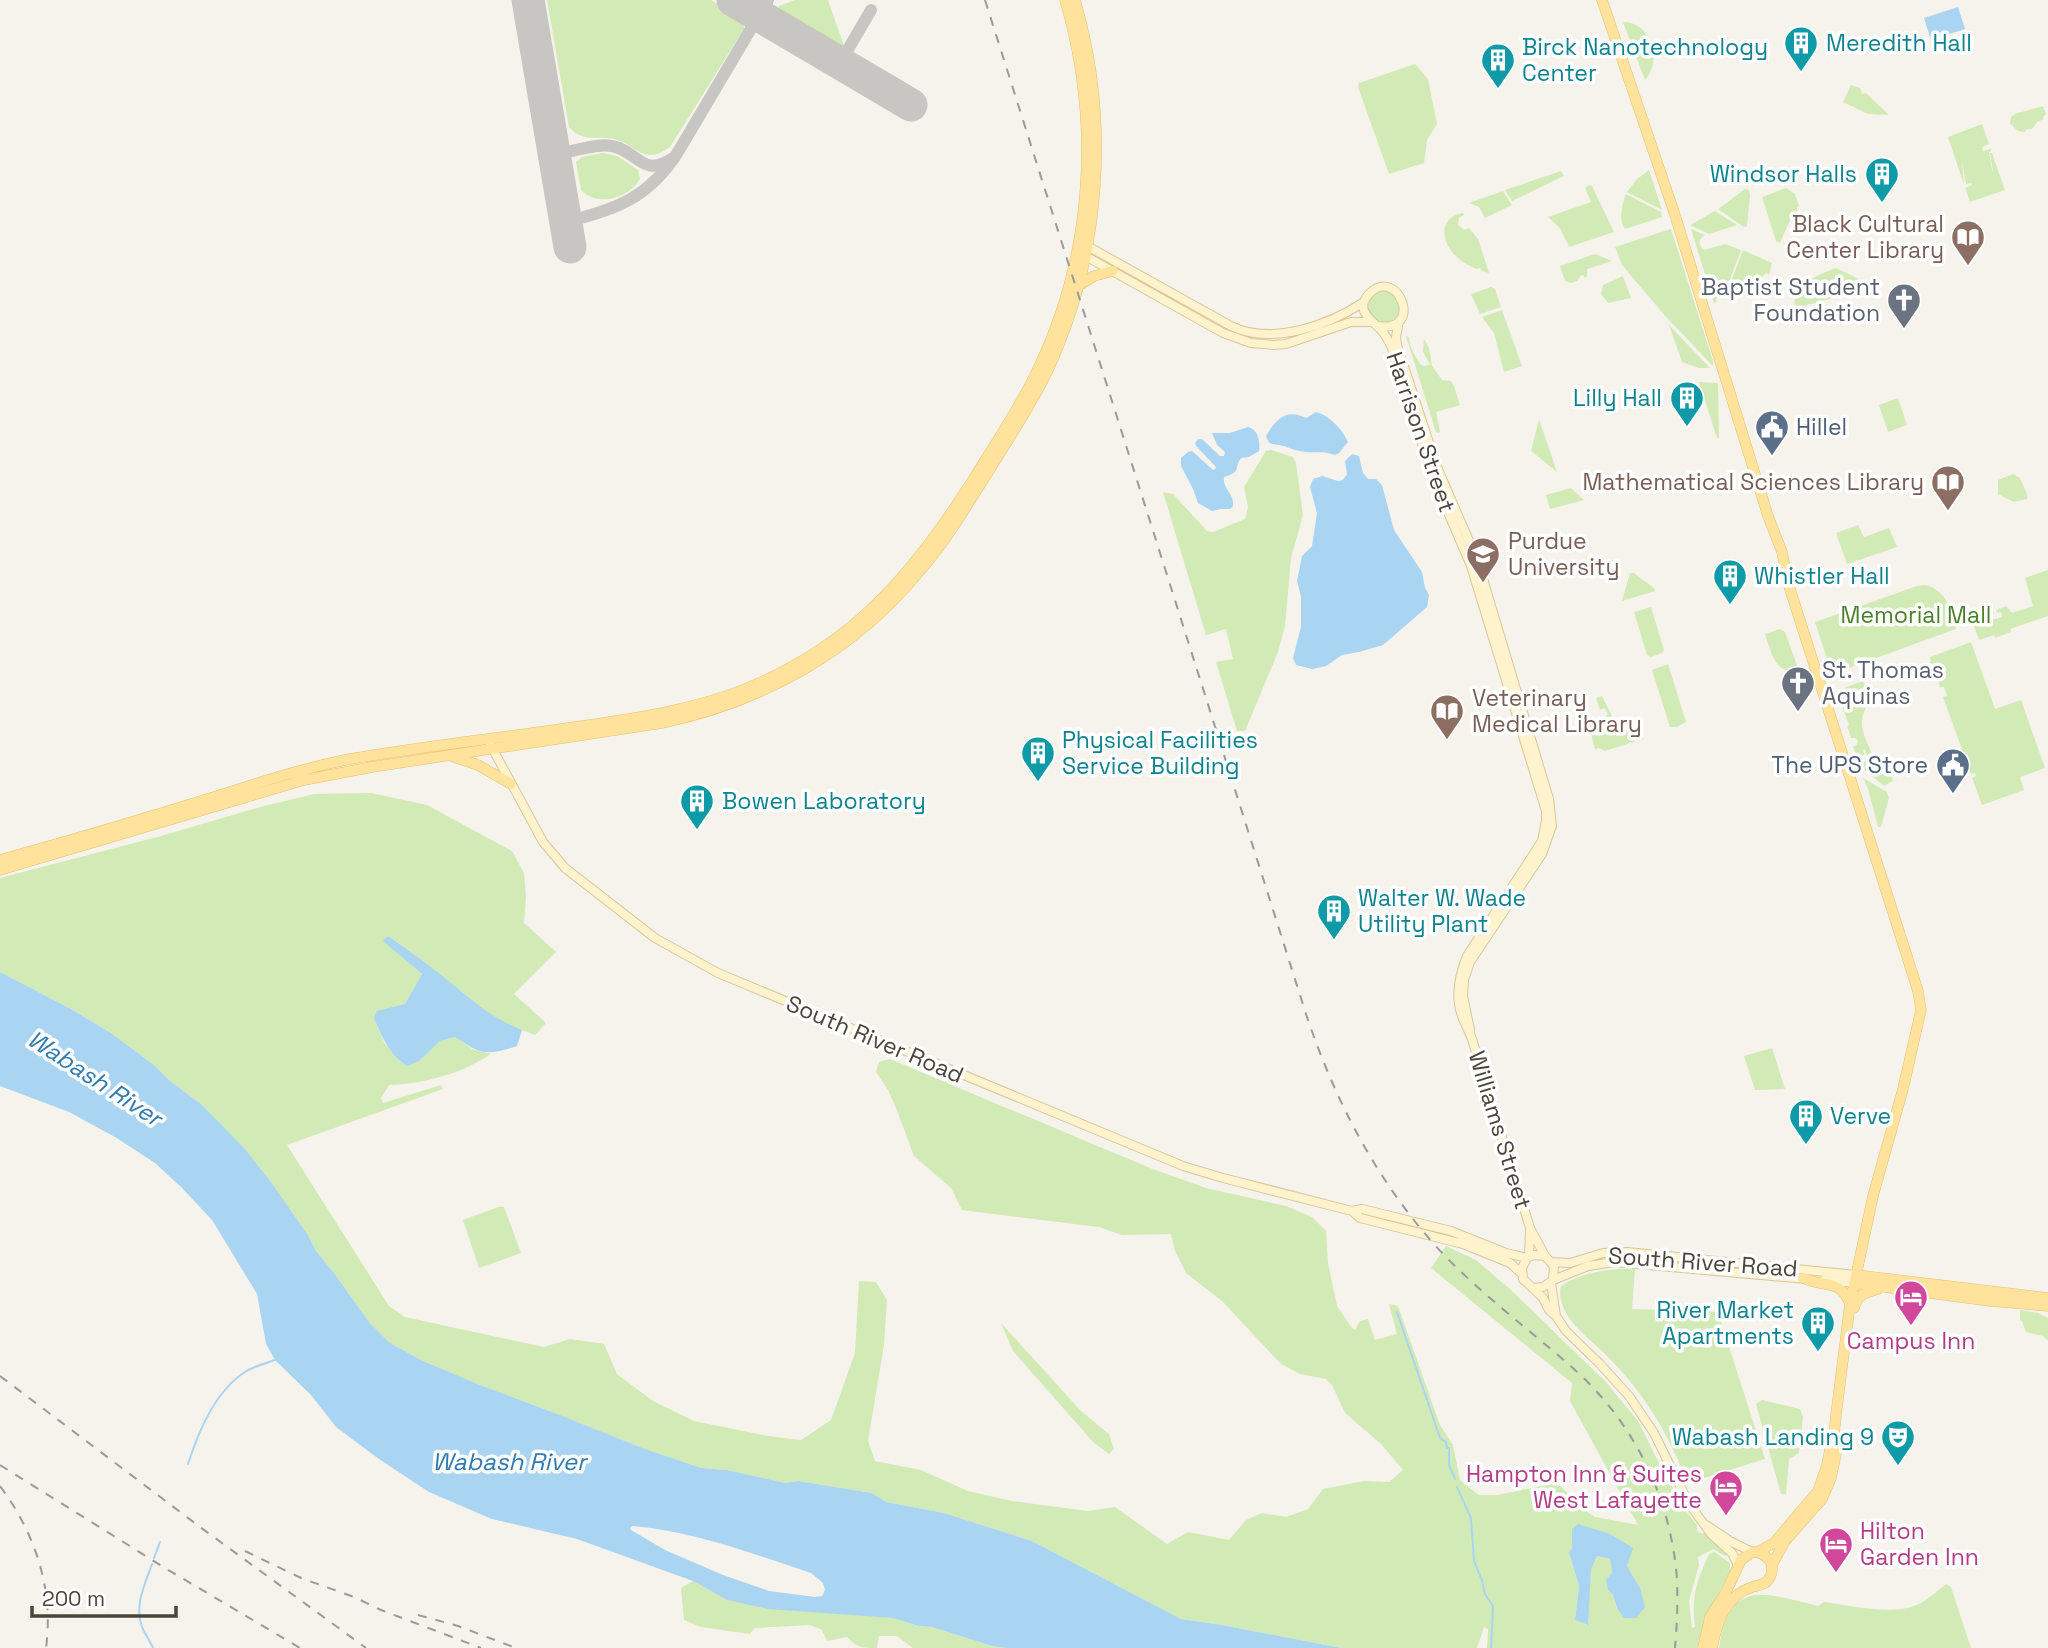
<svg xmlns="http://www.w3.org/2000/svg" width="2048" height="1648" viewBox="0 0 2048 1648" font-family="'Space Grotesk',sans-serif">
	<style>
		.green { fill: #d2eab5; fill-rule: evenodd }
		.water { fill: #a9d4f2; fill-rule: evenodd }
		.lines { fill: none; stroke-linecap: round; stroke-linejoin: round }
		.stream { stroke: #a9d4f2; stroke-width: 2 }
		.taxiway { stroke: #c8c6c3; stroke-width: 12 }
		.runway { stroke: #c8c6c3; stroke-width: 33 }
		.secondary-casing { stroke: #d6c79b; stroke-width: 10 }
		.primary-casing { stroke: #e6c16a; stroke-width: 11 }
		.secondary { stroke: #fff3cd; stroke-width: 8 }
		.primary { stroke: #ffe39c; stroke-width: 10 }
		.rail { stroke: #9a9a9a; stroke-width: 2; stroke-dasharray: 9 9; stroke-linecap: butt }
		.labels { text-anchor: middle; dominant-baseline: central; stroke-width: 7; stroke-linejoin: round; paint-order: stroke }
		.culture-label { font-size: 23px; fill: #0d838f; stroke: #fff; text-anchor: start }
		.education-label { font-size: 23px; fill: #785e54; stroke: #fff; text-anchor: end }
		.worship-label { font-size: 23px; fill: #5b616d; stroke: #fff; text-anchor: end }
		.service-label { font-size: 23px; fill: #4e5e75; stroke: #fff; text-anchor: start }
		.street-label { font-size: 23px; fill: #4b4439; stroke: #fff }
		.park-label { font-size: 23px; fill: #4a7f2a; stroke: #fff }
		.hotel-label { font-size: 23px; fill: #b23c85; stroke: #fff }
		.water-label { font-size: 24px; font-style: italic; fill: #2e7ab2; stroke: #fff }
	</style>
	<rect width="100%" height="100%" fill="#f6f3ec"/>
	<!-- green -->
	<path class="green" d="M547,0H711L741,17L744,23V29L670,147C664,151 658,155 650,155C638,154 631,145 620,141C602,133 584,145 569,127Z
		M795,0H828L844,46L843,49L840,50L779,14L777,9L779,6Z
		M1623,22C1652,22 1663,61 1645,80Z
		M1415,64L1428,79L1437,124L1427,140L1424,163L1389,174L1358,87L1359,83Z
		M1851,85L1860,88L1862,94L1866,93L1889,115L1868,114L1843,102Z
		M2043,106L2046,114L2043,117L2044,119L2037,122L2032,129H2027L2025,132C2016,132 2016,128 2010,124L2011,117L2015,114Z
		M1982,124L1989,144L1982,147L1983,151L1991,149V151L1989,152L1992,170L1993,172L1990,153H1992L2005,190L1970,202L1965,188L1972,185L1971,183L1966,184L1962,162L1964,185L1948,137Z
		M603,153L617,156L638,170L640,179C628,199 598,207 581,190L576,162L582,157Z
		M1649,170L1662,210L1627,192L1637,179Z
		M1561,171L1564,176L1512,201L1505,190Z
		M1589,185L1592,186L1614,232L1569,247L1560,228L1548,217L1591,202L1585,188Z
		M1786,188L1795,194L1799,206L1797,207V212L1791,218L1780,243L1776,241L1762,197Z
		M1745,189L1749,190L1750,195L1747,226L1744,227L1718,209Z
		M1503,191L1512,205L1485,218L1479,207L1469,203Z
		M1626,194L1661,212L1662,217L1625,229C1618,219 1622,205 1626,194Z
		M1715,211L1737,225L1709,234L1690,225Z
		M1462,213L1465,214L1459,218L1458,225L1464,230L1469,228L1478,239L1489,273L1482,271L1480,268L1477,269C1470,266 1463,263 1458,258C1442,244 1436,219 1462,213Z
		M1671,229L1713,361V366L1667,318L1622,265L1615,247Z
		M1691,229L1705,235C1698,239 1698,245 1704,250L1725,244L1741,250L1724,295L1717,297L1716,302L1714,303Z
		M1743,250L1772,263L1769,275L1766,273L1756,283L1743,289L1742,293L1731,297V293L1727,292Z
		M1595,254L1612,261L1587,269V277L1585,278L1583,275L1580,276L1577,281L1571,283L1565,281L1560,266Z
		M1836,268L1861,280L1846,287L1830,299L1795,308C1791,285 1818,275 1836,268Z
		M1623,276L1631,298L1608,303L1601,294L1603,285Z
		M1491,287L1495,289L1501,307L1480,314L1471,294Z
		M1368 307a16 16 0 1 1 32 0a16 16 0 1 1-32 0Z
		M1502,310L1522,366L1504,372L1494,333L1482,317Z
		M1669,325L1710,368H1699L1682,362Z
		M1406,336L1409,337C1409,345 1417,362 1423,366L1430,365L1423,352L1424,339L1429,348L1432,366L1442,380L1451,381L1454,386L1460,405L1436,412L1440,432L1438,433L1436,432Z
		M1699,382L1718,383L1719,438H1717Z
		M1898,398L1907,425L1888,432L1879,405Z
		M1539,419L1557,472L1531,451Z
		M1271,450L1293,457L1296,463L1303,515L1291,558L1285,626L1278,652L1245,731H1237L1216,662L1233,659L1226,629L1206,635L1163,492L1173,494L1207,531L1213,532L1245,519L1248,507L1244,487L1266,451Z
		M2013,474L2020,478L2027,494V499L2014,502L1998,494V480Z
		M1571,488L1584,500L1550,509L1546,495Z
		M1858,525L1864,537L1889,528L1897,547L1847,564L1836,533Z
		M2048,570V616L2010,629L2011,632L1995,638L1994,635L1979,640L1974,626L1981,624L1978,616L1993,610L1994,614L1991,616L1992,620L2002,617L2001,612L1997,613L1996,610L2006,606L2012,613L2033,606L2025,578Z
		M1630,573H1634L1654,588L1655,591L1622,601Z
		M1925,585C1946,590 1953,611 1956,629L1832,674L1815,622L1917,586Z
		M1651,607L1664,650L1662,653L1651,657L1647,655L1634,612Z
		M1780,629L1785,632L1798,668L1808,678C1774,668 1776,667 1765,634Z
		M1971,642L1995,709L2021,700L2045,768L2020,777L2024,790L1982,805L1972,778L1976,776L1975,773L1971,774L1943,697L1947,696L1944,687H1940L1932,664L1929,662L1931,661L1930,657Z
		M1668,664L1686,722L1677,727H1670L1652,670Z
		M1863,681L1866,689L1863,690L1864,696L1868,695L1866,689H1869C1872,702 1861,711 1862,724C1862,734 1869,745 1872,754L1867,755L1865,749L1863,750L1864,755L1857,757L1853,747L1857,745L1858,741L1855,738H1851L1847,726L1849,725L1836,691Z
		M1602,696L1615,722L1617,723L1628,720L1631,731L1640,728L1643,739L1605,751L1599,748L1595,749L1589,726L1591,725L1595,736L1604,733L1599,717L1600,718L1608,715L1605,708L1600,710L1596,698Z
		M1881,756L1885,759L1893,781L1884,786L1861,767L1859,764Z
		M1863,778L1887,792L1889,798L1881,827H1878L1868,789Z
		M371,793L427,805L512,851L524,873L526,897L524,923L556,952L514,994L546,1023L535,1035C523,1030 510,1027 500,1021C460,996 428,961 388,936L384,941L422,974L405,1004L374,1018L385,1044L402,1063L419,1061L440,1041L455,1037L472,1049L491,1054C463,1073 424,1084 389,1085L381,1098L383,1103L441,1085L443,1089L287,1145L389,1306L405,1317L544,1347L570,1339L604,1344L617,1374L653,1401L694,1421L768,1436L801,1440L831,1420L855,1353L859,1281L876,1282L887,1300L884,1345L868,1441L875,1461L921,1470L968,1491L1012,1501L1088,1511L1115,1507L1167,1544L1188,1532L1229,1540L1246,1520L1262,1513L1286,1517L1308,1509L1323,1489L1364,1481L1389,1482L1403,1470L1381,1444L1345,1413L1332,1385L1326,1379L1300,1374L1281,1364L1223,1302L1186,1273L1175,1251L1171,1234L1122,1235L1099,1227L962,1210L951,1188L914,1156L896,1108L888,1090L876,1072L879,1062L890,1059L1150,1168L1206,1188L1286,1206L1312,1217L1326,1231L1328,1263L1337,1306L1352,1328L1355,1330L1360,1321L1368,1319L1375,1340L1397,1334L1389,1304L1398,1306L1440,1425L1453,1445L1460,1480L1479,1495H1497L1557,1483L1586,1511L1595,1517L1638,1525L1570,1401L1572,1383L1431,1268L1446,1246L1476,1260L1512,1291L1605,1381L1638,1421L1661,1467L1686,1511L1697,1525V1530L1700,1533H1704L1728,1554L1725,1556L1713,1549L1698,1557L1699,1565L1689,1601L1692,1628L1695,1627C1691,1594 1697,1581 1709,1554L1714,1552L1730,1563V1573L1706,1615L1697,1648H1487L1488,1629L1484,1627L1477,1648H1341L1222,1625L1181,1619L1032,1541L944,1513L886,1502L872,1493L798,1481L785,1483L727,1470L701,1468L645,1449L555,1413L480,1385L423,1361L390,1343L369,1322L334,1273L316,1251L308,1235L271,1182L245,1149L201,1104L169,1080L154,1065L111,1033L71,1009L0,972V878L161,836L264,806L314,794ZM1572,1547L1632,1548L1627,1566L1640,1588L1617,1609L1613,1595L1608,1590L1612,1573L1610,1559L1597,1556L1591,1570L1587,1625L1575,1620L1579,1586L1569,1554Z
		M1772,1048L1785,1089L1755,1090L1744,1056Z
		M498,1207H504L521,1253L479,1268L463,1220Z
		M1617,1269H1635L1632,1309L1718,1312L1765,1459L1688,1483C1666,1430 1645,1393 1603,1352C1586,1336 1555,1314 1561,1286C1578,1275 1597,1271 1617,1269Z
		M2020,1310L2038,1313L2048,1318V1341L2043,1336L2026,1332L2022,1321L2020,1320Z
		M1001,1323L1081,1411L1109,1434L1114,1449L1109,1454L1094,1443L1013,1351Z
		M1762,1400L1800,1409L1803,1417L1799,1453L1789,1459L1786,1494H1781L1756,1404Z
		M693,1581L727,1600L893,1618L917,1626L932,1627L992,1646L1008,1648H913L897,1636H879L877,1648C863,1648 857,1648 847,1637L827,1641L822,1630L810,1625L755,1628L750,1634L701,1627L684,1620L681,1588Z
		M1946,1584L1951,1587L1971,1648H1719C1730,1576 1766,1594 1818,1606L1824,1602C1852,1606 1893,1616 1919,1604C1929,1599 1938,1590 1946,1584Z"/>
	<!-- water -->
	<path class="water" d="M1958,7L1965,29L1931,40L1924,18Z
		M1316,412C1329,415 1343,430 1348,442L1339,453L1335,455C1325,451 1316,453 1306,452C1297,451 1292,449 1284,446C1275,443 1270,448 1266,436C1276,419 1286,408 1306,418Z
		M1248,427C1259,430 1260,442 1259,451L1249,457L1241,458C1233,469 1243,471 1224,477C1222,489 1235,494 1233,506L1230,509H1221L1212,511L1198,503L1193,489L1181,466V458L1188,452L1192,451L1213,470L1215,469L1216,467L1196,446L1195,443L1198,439H1202L1220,456H1224L1225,452L1217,445L1212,433H1230Z
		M1352,454L1359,456L1363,473L1368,479H1376L1382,485L1394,530L1422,572L1425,588L1429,595L1427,607L1383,645L1359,652L1342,655L1326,666L1312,669L1296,665L1293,658L1301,627V597L1297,581L1302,556L1312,546L1317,513L1310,487L1313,479L1322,476L1338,481L1343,480L1347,474L1345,461Z
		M388,936C403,946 418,957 432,968C463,991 485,1016 522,1030L517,1046C486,1056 482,1055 455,1037L440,1041L419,1061L407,1066C389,1054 382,1037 374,1018L377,1011L405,1004L422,974L383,941Z
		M0,972L71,1009L111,1033L154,1065L169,1080L201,1104L245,1149L271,1182L308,1235L316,1251L334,1273L369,1322L390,1343L423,1361L480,1385L555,1413L645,1449L701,1468L727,1470L785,1483L798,1481L872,1493L886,1502L944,1513L1032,1541L1181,1619L1222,1625L1341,1648H1008L992,1646L932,1627L918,1626L893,1618L769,1609L727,1600L693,1581L577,1539L492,1519L429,1492L379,1459L336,1427L311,1395L275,1360L266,1344L257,1294L212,1220L182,1188L155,1163L115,1137L69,1112L0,1086ZM632,1526C694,1531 753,1554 811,1573L823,1583L825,1590L822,1596L815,1597L769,1591L723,1575L665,1550L631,1530L630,1528Z
		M1578,1524L1610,1534L1633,1548L1627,1566L1640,1588L1645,1607L1636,1618H1624L1617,1608L1613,1595L1608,1590L1606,1580L1612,1573L1610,1559L1597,1556L1591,1570L1588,1625L1575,1620L1579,1586L1569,1553L1572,1547V1529Z"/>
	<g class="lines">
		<!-- stream -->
		<path class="stream" d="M1397,1312L1440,1438L1446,1442L1447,1448H1449V1465L1455,1479
			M188,1464C199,1430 216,1389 248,1370C256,1366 266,1363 275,1360
			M1457,1487L1471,1518L1474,1561L1482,1580L1485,1594L1493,1606L1491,1648
			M154,1558L160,1542
			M152,1564C145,1584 134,1605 142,1627C145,1634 150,1641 153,1648"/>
		<!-- taxiway -->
		<path class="taxiway" d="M840,63L871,10
			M546,97L554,144L558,148L566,152C580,150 597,143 612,146C639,151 641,179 673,158
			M565,222C615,210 649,198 678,152L768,0"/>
		<!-- runway -->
		<path class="runway" d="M528,0L570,247
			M733,0L911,105"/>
		<!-- secondary casing -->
		<g class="secondary-casing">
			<path id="secondary" d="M1082,243L1231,326C1272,346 1329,325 1364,302
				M1080,253L1223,333L1251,343L1274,345L1286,344L1351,322H1371
				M1399,321L1396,337L1397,345L1437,467L1477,559L1549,799L1552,826L1542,854L1470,962L1464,980L1463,996L1470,1030
				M1378,326C1425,333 1398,266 1370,293C1354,309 1370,319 1380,329C1386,335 1389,341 1392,348L1432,475L1471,566L1546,811V821L1542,841L1467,956C1458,978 1454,1002 1465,1023C1467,1029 1470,1033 1472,1039L1530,1228L1545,1256L1554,1266L1553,1280
				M490,744L543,842L565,868L655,938L718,973L1183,1166L1223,1178L1352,1211L1360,1218L1463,1244L1510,1263L1522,1274
				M1352,1211L1362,1209L1451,1231L1506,1253L1527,1258
				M1545,1256L1534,1255L1527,1258L1522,1268L1523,1279L1543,1298L1549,1310L1556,1316L1566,1331L1599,1363L1629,1396L1654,1433L1688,1502L1711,1534L1732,1553L1738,1565
				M1529,1257L1530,1231
				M1551,1262L1570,1263L1603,1253L1627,1252L1856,1275
				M1824,1280L1855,1283
				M1551,1283L1556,1316
				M1533,1288L1543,1287L1553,1280L1588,1266L1614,1262L1807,1279
				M1706,1525L1730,1541L1752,1552"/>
		</g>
		<!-- primary casing -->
		<g class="primary-casing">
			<path id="primary" d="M1602,0L1674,212L1768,516L1782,552L1789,586L1918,991L1921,1010L1903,1089L1873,1196L1850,1304L1836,1415L1834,1435L1836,1454L1831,1478L1822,1499L1785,1541L1772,1565
				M1078,286L1094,276L1113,271
				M454,757L478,765L511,784
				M0,860C72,840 143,819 214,797C258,783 300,769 345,760C423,746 503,738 582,726C638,718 692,710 745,689C851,646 911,577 971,483C993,447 1018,411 1036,373C1093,257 1101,123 1065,0
				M0,870L304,780L372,767L662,723C762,702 853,652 918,573C944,544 964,510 985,477C1006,443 1029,409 1047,372C1101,257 1111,122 1075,0
				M1856,1275L2048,1298
				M1803,1278C1824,1288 1840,1278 1850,1304
				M1855,1283L1990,1301L2048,1306
				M1854,1308C1858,1294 1865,1293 1878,1289
				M1757,1552L1774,1543L1818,1491L1827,1465L1832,1438
				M1703,1648L1710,1617L1726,1592L1741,1560L1752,1552C1765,1552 1777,1563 1770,1577C1766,1585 1759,1585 1752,1587C1725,1596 1717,1623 1712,1648"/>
		</g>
		<!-- secondary -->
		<use href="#secondary" class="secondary"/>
		<!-- primary -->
		<use href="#primary" class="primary"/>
		<!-- rail -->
		<path class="rail" d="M985,0L1306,1014C1334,1098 1374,1176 1433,1243C1476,1291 1528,1328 1575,1370C1635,1424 1671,1499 1677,1579C1678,1602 1677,1625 1675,1648
			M0,1376L200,1527L366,1648
			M0,1465L165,1568L300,1648
			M0,1486C35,1533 54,1589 46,1648
			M245,1551L301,1578L354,1597L381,1610L481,1648
			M418,1615L458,1626L516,1648"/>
	</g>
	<!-- icons -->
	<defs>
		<g id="building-pin" transform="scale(1.75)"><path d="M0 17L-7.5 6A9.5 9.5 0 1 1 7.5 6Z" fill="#0f9aa8" stroke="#fff"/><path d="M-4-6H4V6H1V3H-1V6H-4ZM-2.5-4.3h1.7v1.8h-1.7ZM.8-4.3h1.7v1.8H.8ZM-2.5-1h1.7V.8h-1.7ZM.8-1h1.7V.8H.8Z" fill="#fff"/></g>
		<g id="library-pin" transform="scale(1.75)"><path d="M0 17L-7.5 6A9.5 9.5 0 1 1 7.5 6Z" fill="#8d6e63" stroke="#fff"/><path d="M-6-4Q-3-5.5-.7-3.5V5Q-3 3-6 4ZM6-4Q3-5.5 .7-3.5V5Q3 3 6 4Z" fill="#fff"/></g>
		<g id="church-pin" transform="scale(1.75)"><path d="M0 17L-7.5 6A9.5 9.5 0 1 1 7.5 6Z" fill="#6b7280" stroke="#fff"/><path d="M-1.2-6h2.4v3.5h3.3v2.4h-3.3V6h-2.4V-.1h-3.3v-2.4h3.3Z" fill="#fff"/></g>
		<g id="civic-pin" transform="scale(1.75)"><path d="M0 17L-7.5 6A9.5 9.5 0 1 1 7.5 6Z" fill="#5c6f8a" stroke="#fff"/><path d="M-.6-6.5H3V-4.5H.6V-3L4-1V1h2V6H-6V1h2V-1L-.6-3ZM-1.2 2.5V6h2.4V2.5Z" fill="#fff"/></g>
		<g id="university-pin" transform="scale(1.75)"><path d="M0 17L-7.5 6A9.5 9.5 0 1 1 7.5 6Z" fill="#8d6e63" stroke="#fff"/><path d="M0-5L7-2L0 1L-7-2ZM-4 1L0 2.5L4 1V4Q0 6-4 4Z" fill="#fff"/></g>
		<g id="hotel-pin" transform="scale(1.75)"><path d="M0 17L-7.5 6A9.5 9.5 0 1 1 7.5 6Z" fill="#d1479c" stroke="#fff"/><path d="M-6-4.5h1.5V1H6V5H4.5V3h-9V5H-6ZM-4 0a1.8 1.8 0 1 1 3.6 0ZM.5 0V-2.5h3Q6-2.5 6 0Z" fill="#fff"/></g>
		<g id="theatre-pin" transform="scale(1.75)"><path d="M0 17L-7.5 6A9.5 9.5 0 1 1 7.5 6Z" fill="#0f9aa8" stroke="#fff"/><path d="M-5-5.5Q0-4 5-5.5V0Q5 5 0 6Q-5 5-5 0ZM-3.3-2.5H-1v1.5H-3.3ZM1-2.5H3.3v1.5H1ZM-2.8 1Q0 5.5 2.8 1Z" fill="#fff"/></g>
	</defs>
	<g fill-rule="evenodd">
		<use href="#building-pin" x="1801" y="43"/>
		<use href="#building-pin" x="1498" y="60"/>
		<use href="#building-pin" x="1882" y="174"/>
		<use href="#library-pin" x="1968" y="237"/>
		<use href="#church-pin" x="1904" y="300"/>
		<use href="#building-pin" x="1687" y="398"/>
		<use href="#civic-pin" x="1772" y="427"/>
		<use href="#library-pin" x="1948" y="482"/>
		<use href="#university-pin" x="1483" y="554"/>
		<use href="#building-pin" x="1730" y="576"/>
		<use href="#church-pin" x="1798" y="683"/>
		<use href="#library-pin" x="1447" y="711"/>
		<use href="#building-pin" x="1038" y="753"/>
		<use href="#civic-pin" x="1953" y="765"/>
		<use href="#building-pin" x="697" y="801"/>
		<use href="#building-pin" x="1334" y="911"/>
		<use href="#building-pin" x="1806" y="1116"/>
		<use href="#hotel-pin" x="1911" y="1297"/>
		<use href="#building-pin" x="1818" y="1323"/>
		<use href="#theatre-pin" x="1898" y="1437"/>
		<use href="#hotel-pin" x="1726" y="1487"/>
		<use href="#hotel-pin" x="1836" y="1544"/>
	</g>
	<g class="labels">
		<!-- culture labels -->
		<g class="culture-label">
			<text x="1826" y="43">Meredith Hall</text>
			<text x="1522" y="47">Birck Nanotechnology<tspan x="1522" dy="26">Center</tspan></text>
			<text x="1857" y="174" text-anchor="end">Windsor Halls</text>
			<text x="1662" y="398" text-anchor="end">Lilly Hall</text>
			<text x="1754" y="576">Whistler Hall</text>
			<text x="1062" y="740">Physical Facilities<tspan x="1062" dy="26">Service Building</tspan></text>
			<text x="722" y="801">Bowen Laboratory</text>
			<text x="1358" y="898">Walter W. Wade<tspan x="1358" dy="26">Utility Plant</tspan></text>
			<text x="1830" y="1116">Verve</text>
			<text x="1794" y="1310" text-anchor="end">River Market<tspan x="1794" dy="26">Apartments</tspan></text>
			<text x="1874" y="1437" text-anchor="end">Wabash Landing 9</text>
		</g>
		<!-- education labels -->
		<g class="education-label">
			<text x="1944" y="224">Black Cultural<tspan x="1944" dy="26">Center Library</tspan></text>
			<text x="1924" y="482">Mathematical Sciences Library</text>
			<text x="1508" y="541" text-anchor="start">Purdue<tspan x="1508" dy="26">University</tspan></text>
			<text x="1472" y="698" text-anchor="start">Veterinary<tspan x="1472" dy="26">Medical Library</tspan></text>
		</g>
		<!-- worship labels -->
		<g class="worship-label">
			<text x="1880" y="287">Baptist Student<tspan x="1880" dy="26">Foundation</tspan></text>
			<text x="1822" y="670" text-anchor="start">St. Thomas<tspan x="1822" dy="26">Aquinas</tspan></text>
		</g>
		<!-- service labels -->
		<g class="service-label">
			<text x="1796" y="427">Hillel</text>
			<text x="1928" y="765" text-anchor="end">The UPS Store</text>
		</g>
		<!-- street labels -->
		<g class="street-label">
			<text transform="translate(1421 432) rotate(71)">Harrison Street</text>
			<text transform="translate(875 1039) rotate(23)">South River Road</text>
			<text transform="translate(1500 1130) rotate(73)">Williams Street</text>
			<text transform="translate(1703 1262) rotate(4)">South River Road</text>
		</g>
		<!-- park labels -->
		<g class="park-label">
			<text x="1916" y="615">Memorial Mall</text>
		</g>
		<!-- hotel labels -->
		<g class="hotel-label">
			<text x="1911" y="1341">Campus Inn</text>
			<text x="1702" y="1474" text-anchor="end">Hampton Inn &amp; Suites<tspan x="1702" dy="26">West Lafayette</tspan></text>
			<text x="1860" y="1531" text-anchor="start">Hilton<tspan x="1860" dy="26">Garden Inn</tspan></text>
		</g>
		<!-- water labels -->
		<g class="water-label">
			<text transform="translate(95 1078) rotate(33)">Wabash River</text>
			<text x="509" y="1461">Wabash River</text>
		</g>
	</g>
	<!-- scale -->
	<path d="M32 1606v10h144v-10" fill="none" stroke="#4b4439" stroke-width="3.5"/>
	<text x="42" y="1606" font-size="21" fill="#4b4439" stroke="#ffffff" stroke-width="5" paint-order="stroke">200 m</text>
</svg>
